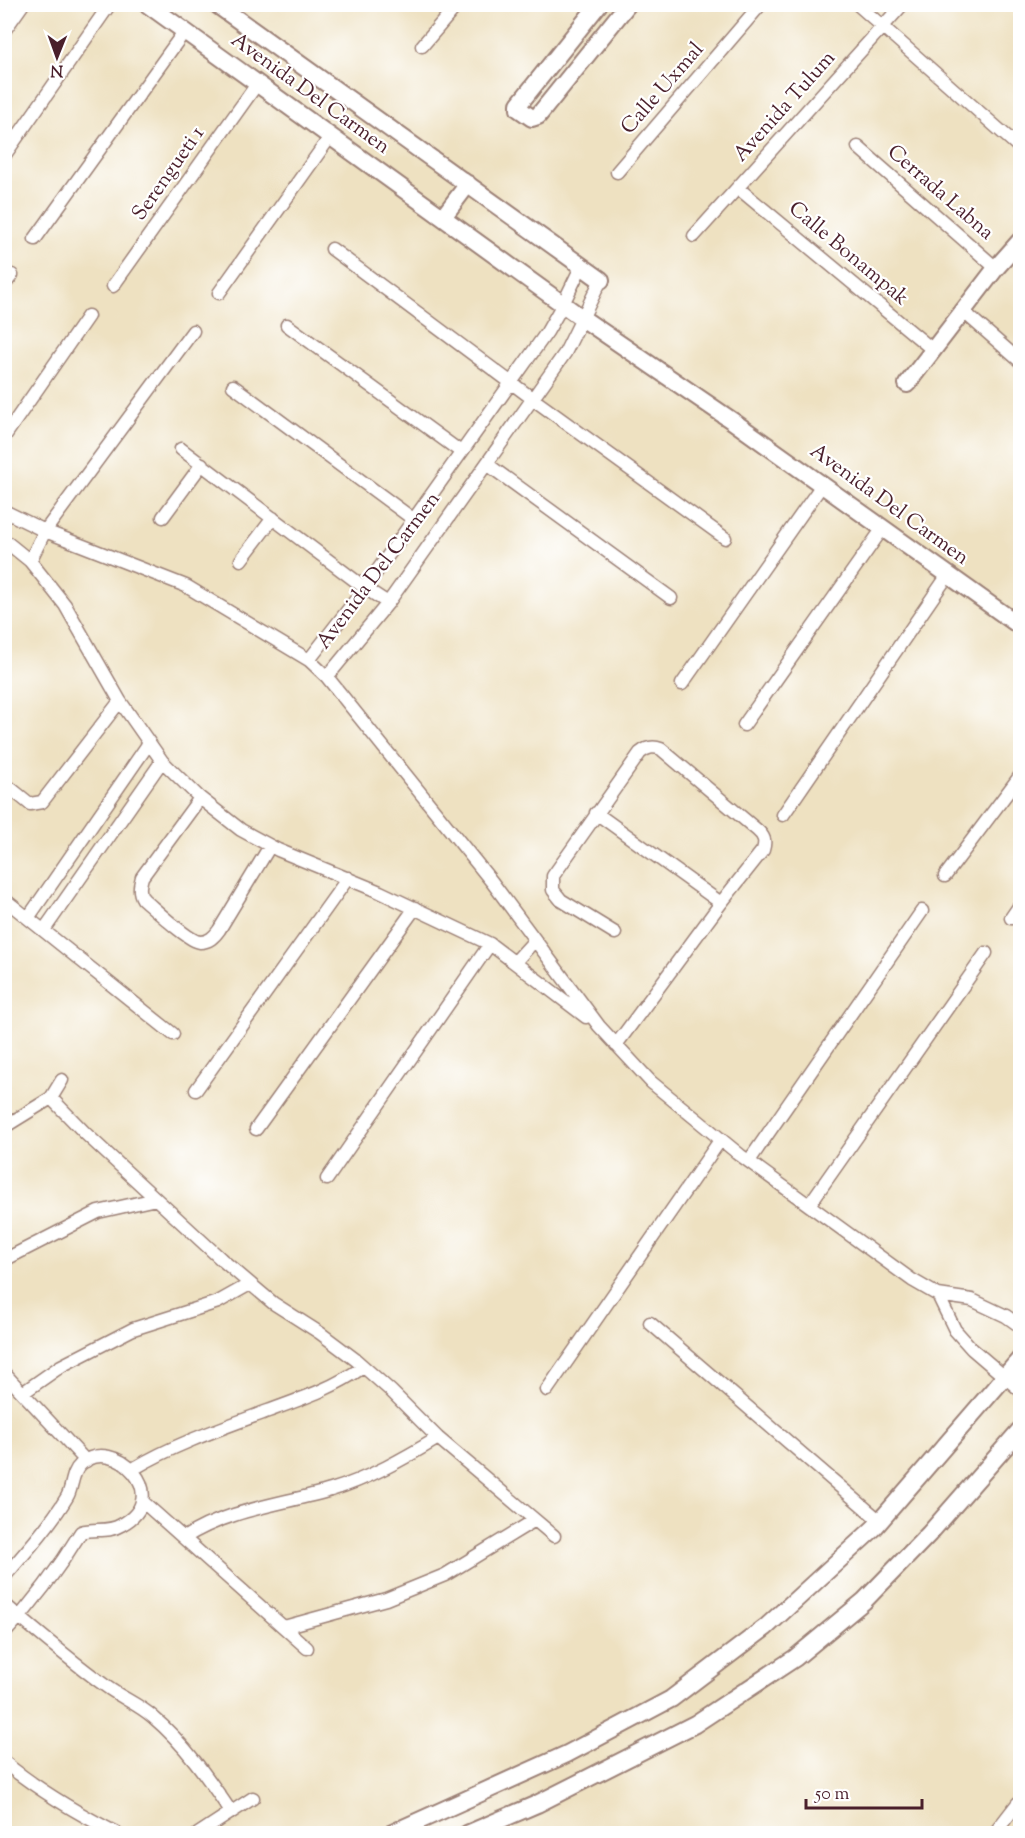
<svg xmlns="http://www.w3.org/2000/svg" width="1025" height="1838" viewBox="0 0 1025 1838" font-family="'Sorts Mill Goudy',serif">
	<style>
		.lines { fill: none; stroke-linecap: round; stroke-linejoin: round }
		.street-casing { stroke: #9c8076; stroke-width: 15 }
		.secondary-casing { stroke: #9c8076; stroke-width: 20 }
		.street { stroke: #fff; stroke-width: 12 }
		.secondary { stroke: #fff; stroke-width: 16 }
		.labels { text-anchor: middle; dominant-baseline: central; stroke-width: 4.5; stroke-linejoin: round; paint-order: stroke }
		.street-label { font-size: 21px; fill: #4a1f2b; stroke: #fff }
	</style>
	<rect width="100%" height="100%" fill="#fff"/>
	<filter id="ink" filterUnits="userSpaceOnUse"><feTurbulence type="fractalNoise" baseFrequency=".0167" numOctaves="2"/><feDisplacementMap in="SourceGraphic" scale="12" xChannelSelector="R" yChannelSelector="G"/><feConvolveMatrix kernelMatrix="1 2 1 2 8 2 1 2 1" color-interpolation-filters="sRGB"/></filter>
	<filter id="wash" filterUnits="userSpaceOnUse"><feTurbulence type="fractalNoise" baseFrequency=".008" numOctaves="4" result="noise"/><feDisplacementMap in="SourceGraphic" scale="24" xChannelSelector="R" yChannelSelector="G"/><feGaussianBlur stdDeviation="1.35" result="paint"/><feColorMatrix in="noise" values="0 0 0 0 0 0 0 0 0 0 0 0 0 0 0 0 0 1.4 0 .05"/><feComposite in="paint" operator="in"/></filter>
	<g filter="url(#wash)">
		<rect width="100%" height="100%" fill="#eee1c1"/>
	</g>
	<g filter="url(#ink)">
		<g class="lines">
			<!-- street casing -->
			<g class="street-casing">
				<path id="street" d="M857,4L1020,148
					M1020,4V5
					M4,31L23,4
					M422,46L458,4
					M858,147L996,268
					M4,156L110,4
					M617,172L761,4
					M738,188L933,350
					M694,236L903,4
					M35,239L184,32
					M332,249L533,399L725,538
					M4,285L12,275
					M113,286L257,84
					M219,293L330,137
					M964,312L1020,361
					M287,325L461,452
					M233,386L413,519
					M4,437L88,316
					M181,449L365,588L388,603
					M487,464L671,598
					M4,511L45,531L186,586L309,660L327,677L492,882L599,1026L651,1082L740,1155L912,1280L938,1295L972,1300L1006,1316L1020,1326
					M163,517L202,464
					M4,540L30,561L65,605L120,701L162,761L200,798L241,830L278,850L380,892L490,944L586,1017
					M241,560L273,518
					M30,561L45,531L193,331
					M309,660L365,588L547,332L563,304L581,267
					M327,677L388,603L565,353L601,280
					M682,684L822,485
					M744,725L883,528
					M4,783L30,804L42,802L120,701
					M200,798L142,877C140,885 138,891 143,899C154,908 188,941 200,942C209,942 214,937 219,930L270,846
					M596,813L721,903
					M783,815L948,575
					M945,876L1020,776
					M4,899L173,1034
					M28,918L149,743
					M1011,918L1020,905
					M44,930L162,761
					M615,933L561,900L553,890V876L640,753C647,747 653,746 661,749L757,830C764,836 766,841 763,850L721,903L616,1045
					M515,962L535,940
					M196,1090L348,878
					M51,1098L86,1134L221,1259L273,1303L320,1333L356,1360L391,1391L438,1438L554,1536
					M4,1127L51,1098L62,1080
					M256,1129L415,908
					M749,1161L922,911
					M327,1179L490,944
					M809,1205L986,953
					M4,1260L98,1212L156,1199
					M938,1295L955,1330L972,1349L1020,1390
					M650,1323L880,1521
					M4,1373L86,1461
					M547,1390L721,1139
					M24,1392L61,1366L133,1329L218,1302L250,1284
					M133,1469C175,1444 222,1428 268,1411C301,1399 334,1388 363,1367
					M142,1501L307,1648
					M184,1538C226,1510 283,1504 331,1490C368,1479 405,1458 438,1438
					M4,1577C25,1553 51,1524 67,1497C73,1487 71,1473 81,1464C113,1434 176,1496 121,1525C108,1533 95,1528 81,1532C59,1568 33,1603 4,1634
					M4,1604C38,1633 71,1661 107,1687C122,1698 140,1705 153,1717C185,1744 208,1778 231,1812
					M284,1627L386,1599L445,1575L535,1520
					M4,1762C38,1790 79,1814 118,1834
					M198,1834L253,1798
					M994,1834L1018,1803L1020,1802"/>
			</g>
			<!-- secondary casing -->
			<g class="secondary-casing">
				<path id="secondary" d="M147,4L582,318L734,422L1020,626
					M216,4L601,280
					M599,4L519,104V109L532,118L538,116L628,4
					M443,217L468,184
					M907,384L996,268L1020,241
					M390,1834L567,1754L671,1699L766,1627L874,1528L1020,1359
					M467,1834L537,1804L695,1724L795,1658L864,1601L929,1534L1020,1430"/>
			</g>
			<!-- street -->
			<use href="#street" class="street"/>
			<!-- secondary -->
			<use href="#secondary" class="secondary"/>
		</g>
	</g>
	<g class="labels">
		<!-- street labels -->
		<g class="street-label">
			<text transform="translate(663 89) rotate(-49)">Calle Uxmal</text>
			<text transform="translate(310 94) rotate(36)">Avenida Del Carmen</text>
			<text transform="translate(785 107) rotate(-48)">Avenida Tulum</text>
			<text transform="translate(169 174) rotate(-55)">Serengueti 1</text>
			<text transform="translate(940 193) rotate(41)">Cerrada Labna</text>
			<text transform="translate(848 254) rotate(40)">Calle Bonampak</text>
			<text transform="translate(889 505) rotate(36)">Avenida Del Carmen</text>
			<text transform="translate(379 571) rotate(-53)">Avenida Del Carmen</text>
		</g>
	</g>
	<!-- margin -->
	<rect width="1025" height="1838" fill="none" stroke="#fff" stroke-width="24"/>
	<!-- north arrow -->
	<g transform="translate(57 57) rotate(181)" stroke="#ffffff" stroke-width="4.5" paint-order="stroke">
	<path d="M0-4.5L10 22L0 15L-10 22Z" fill="#4a1f2b"/>
	<text y="-9" font-size="16" font-weight="bold" text-anchor="middle" fill="#4a1f2b">N</text>
	</g>
	<!-- scale -->
	<path d="M806 1799v9h116v-9" fill="none" stroke="#4a1f2b" stroke-width="3"/>
	<text x="815" y="1799" font-size="18" fill="#4a1f2b" stroke="#ffffff" stroke-width="4.5" paint-order="stroke">50 m</text>
</svg>
